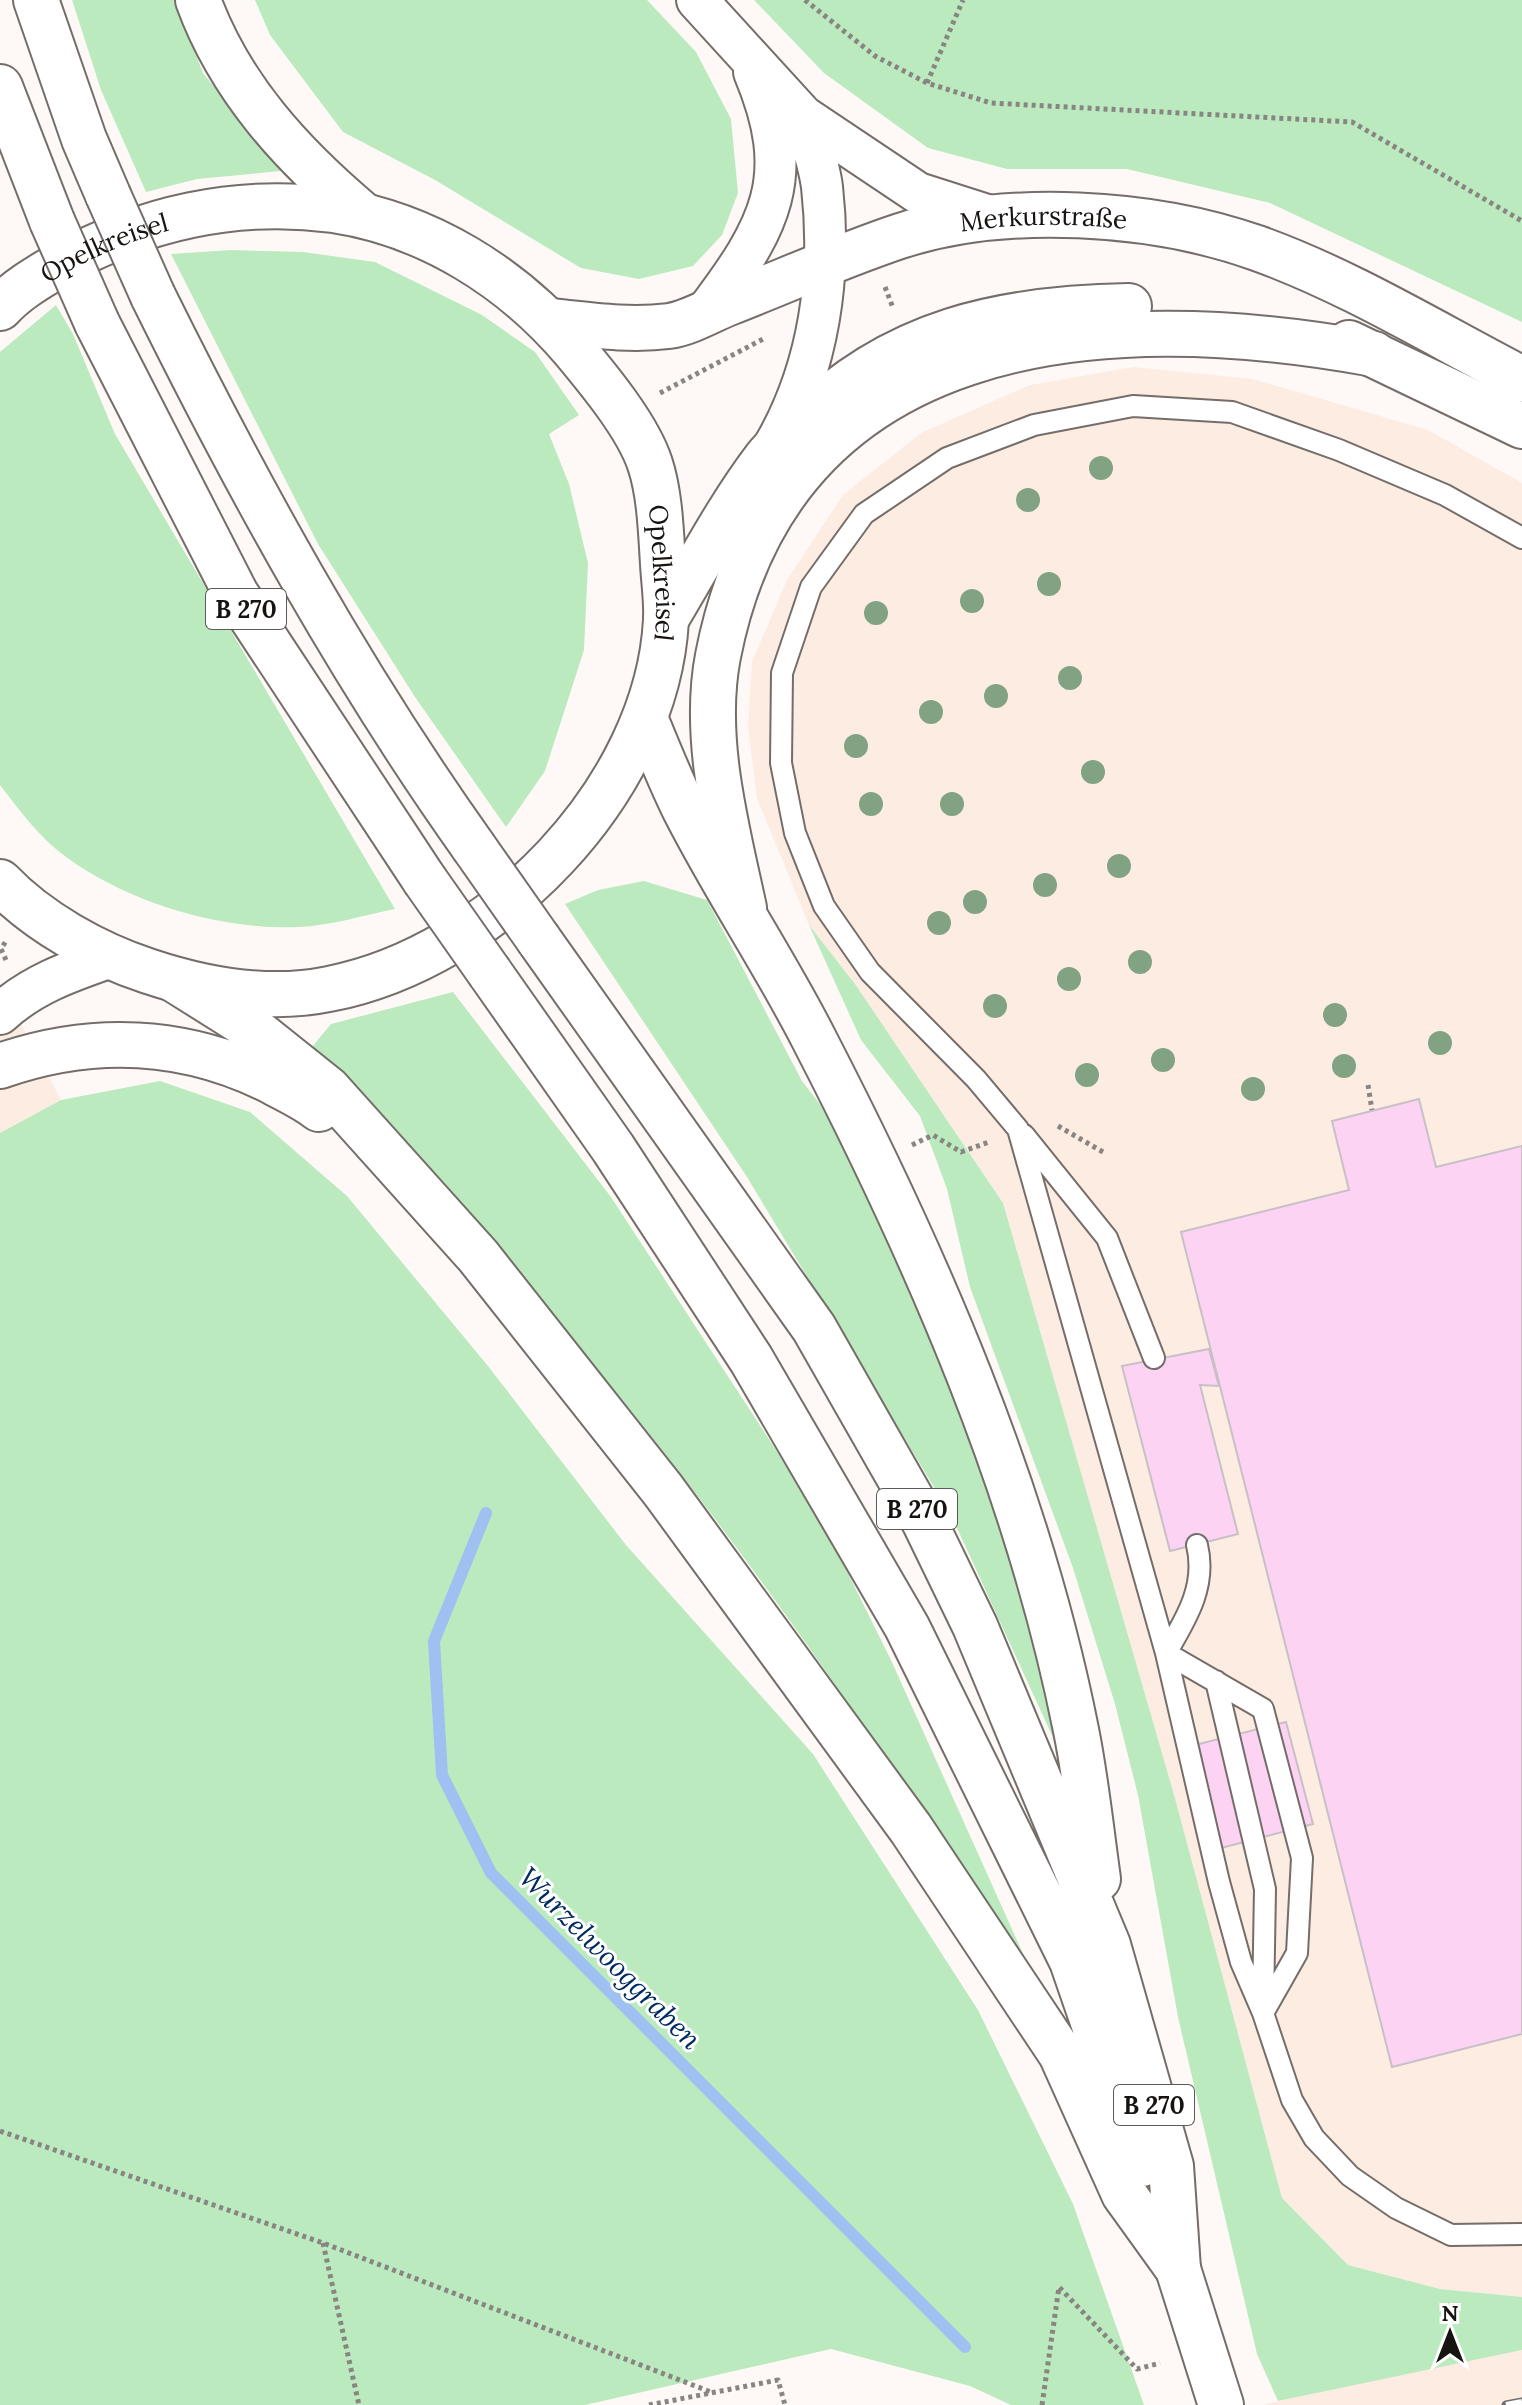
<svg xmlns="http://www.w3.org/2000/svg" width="1522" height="2405" viewBox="0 0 1522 2405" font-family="Lora,serif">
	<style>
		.built { fill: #fcece2 }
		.green { fill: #bbeabe }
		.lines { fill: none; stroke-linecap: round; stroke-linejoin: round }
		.stream { stroke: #9fc1f2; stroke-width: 12 }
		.building { fill: #fdd3f4; stroke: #c8c0c6; stroke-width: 2 }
		.lane-casing { stroke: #756d69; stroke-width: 24 }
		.street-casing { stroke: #756d69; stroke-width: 44 }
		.secondary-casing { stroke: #756d69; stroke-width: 48 }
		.primary-casing { stroke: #756d69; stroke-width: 48 }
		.highway-casing { stroke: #756d69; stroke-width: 48 }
		.path { stroke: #898582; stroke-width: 5; stroke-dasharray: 4 4; stroke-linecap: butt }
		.lane { stroke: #fff; stroke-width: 20 }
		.street { stroke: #fff; stroke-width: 40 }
		.secondary { stroke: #fff; stroke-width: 44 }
		.primary { stroke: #fff; stroke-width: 44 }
		.highway { stroke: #fff; stroke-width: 44 }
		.rail-casing { stroke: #716d6b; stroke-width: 9 }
		.rail { stroke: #fff; stroke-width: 6; stroke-dasharray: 18; stroke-linecap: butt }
		.highway-bridge-casing { stroke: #756d69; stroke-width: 48; stroke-linecap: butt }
		.highway-bridge { stroke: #fff; stroke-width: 44 }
		.tree { fill: #81a384 }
		.labels { text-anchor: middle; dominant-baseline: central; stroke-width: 6; stroke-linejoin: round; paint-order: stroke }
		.shield { fill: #fff; stroke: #5c5a58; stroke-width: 2 }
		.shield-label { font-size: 24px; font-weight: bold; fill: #161311 }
		.street-label { font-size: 26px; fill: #161311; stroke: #fff }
		.water-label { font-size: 28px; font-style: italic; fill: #002a62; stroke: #fff }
	</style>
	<rect width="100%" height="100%" fill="#fef9f6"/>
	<!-- built -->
	<path class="built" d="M1134,367L1253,379L1428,430L1522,483V2297L1440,2289L1348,2265L1282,2198L1173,1791L1003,1203L855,984L809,925L757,798L748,727L752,662L787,580L843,495L921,433L1030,385Z
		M0,984L61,1100L0,1133Z
		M1522,2350V2405H1263L1331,2389Z"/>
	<!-- green -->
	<path class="green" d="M72,0H175L203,73L281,171L197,179L146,192L101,90Z
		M255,0H647L696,52L731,119L738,193L722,235L693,266L639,279L581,268L435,180L343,132L270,35Z
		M754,0H1522V322L1270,203L1127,169H1007L928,148L824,73Z
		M231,250L303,252L375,262L482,315L535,352L579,415L549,434L569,484L588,563L584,650L545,771L506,827L415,697L318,544L171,254Z
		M56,305L73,334L115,434L395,909C364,915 330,926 298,927C219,930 130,903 66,857C40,838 20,811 0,785V352Z
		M644,881L707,900L802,1081L836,1125L913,1280L962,1409L1016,1569L1071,1777L952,1517L747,1177L565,904L598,890Z
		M809,925L855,984L1003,1203L1173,1791L1282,2198L1348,2265L1440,2289L1522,2297V2350L1278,2401L1257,2354L1178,2017L1138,1795L1115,1704L1073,1568L970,1287L947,1189L920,1116L861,1040Z
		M453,992L611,1197L821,1519L891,1660L1034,1978C920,1807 806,1636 680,1473C565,1324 440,1185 312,1047L331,1024Z
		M160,1081L250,1112L347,1196L488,1366L626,1545L813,1754L978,2010L1073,2204L1144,2405H1011L970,2386L831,2349L585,2405H0V1133L61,1100Z"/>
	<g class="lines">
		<!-- stream -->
		<path class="stream" d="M486,1513L434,1641L442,1775L491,1873L965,2347"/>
	</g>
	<!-- building -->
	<path class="building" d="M1419,1099L1436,1167L1522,1146V2034L1392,2067L1181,1232L1349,1190L1332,1121Z
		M1209,1349L1219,1386L1200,1385L1238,1534L1170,1551L1122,1366Z
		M1286,1722L1313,1824L1221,1848L1195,1745Z"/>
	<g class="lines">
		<!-- lane casing -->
		<g class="lane-casing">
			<path id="lane" d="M1522,538L1445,495L1339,450L1232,412L1133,406L1034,425L947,458L864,514L811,587L782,673L781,763L795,833L824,906L870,972L976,1079L1018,1129L1166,1653L1219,1882L1241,1962L1263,2013L1292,2100L1314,2138L1350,2176L1396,2208L1451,2235L1522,2234
				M1024,1135L1107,1238L1154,1358
				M1197,1545C1207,1586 1186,1619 1166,1653L1263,1709L1302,1858L1297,1953L1263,2013
				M1216,1681L1265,1889L1263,2005"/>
		</g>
		<!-- street casing -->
		<g class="street-casing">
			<path id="street" d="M697,0L803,116L918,193L990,216
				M706,312C771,226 798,177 754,72
				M775,444C819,367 832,275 822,187C819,163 810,139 803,116
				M0,1014C32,984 71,971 111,957"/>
		</g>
		<!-- secondary casing -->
		<g class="secondary-casing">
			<g id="secondary">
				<path id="s1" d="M0,308C16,290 39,277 59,265C143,218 237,197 333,210C428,224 513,278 574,350C599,380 638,427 650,464C660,494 661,533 663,564C664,582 667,602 666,620C657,790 494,957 329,989C270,1001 205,990 148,971C96,954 38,922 0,882"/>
				<path id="s2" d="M549,321C589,325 629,331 669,326C690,323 712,309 731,302C787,280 843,255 900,236C1006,202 1152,211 1257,248C1349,281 1435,334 1522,379"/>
				<path d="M1349,343L1522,426"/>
				<path d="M666,619C698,566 728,508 766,458C776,446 789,435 800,424C892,331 1002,308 1129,306"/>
				<path d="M744,908C727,829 702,738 718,656C782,327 1101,304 1374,354"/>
			</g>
		</g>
		<!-- primary casing -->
		<g class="primary-casing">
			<path id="primary" d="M1178,2269L1221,2405"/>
		</g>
		<!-- highway casing -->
		<g class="highway-casing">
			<path id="highway" d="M36,0L84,139L108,195
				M198,0C230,88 292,155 362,214
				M0,87L52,221
				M153,296C247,486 350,673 473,846
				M97,323L236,594L424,879
				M645,718C658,749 670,780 685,810C725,889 775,962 815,1041C927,1258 1028,1489 1076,1730C1086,1779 1091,1830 1098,1879
				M539,940L814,1328L924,1521L975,1626L1108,1945L1171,2166L1178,2269
				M490,973L613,1148L751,1359L907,1627L1072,1961L1142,2164
				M175,980L253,1029L328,1089L478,1256L663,1490L911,1829L1061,2054L1124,2194L1178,2269
				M0,1066C92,1034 184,1038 271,1081C287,1090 304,1097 319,1109"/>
		</g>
		<!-- path -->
		<path class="path" d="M805,0L875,56L927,83L991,103L1352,122L1522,221
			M927,83L963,0
			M885,287L893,308
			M660,393L765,338
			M6,960L1,949L6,941
			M1368,1085L1372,1110
			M1058,1126L1103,1152
			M912,1145L933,1135L961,1152L989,1142
			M0,2131L323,2243L711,2392
			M323,2243L359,2405
			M649,2405L778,2380L785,2405
			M1042,2405L1059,2287L1137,2369L1160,2363"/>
		<!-- lane -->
		<use href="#lane" class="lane"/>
		<!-- street -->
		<use href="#street" class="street"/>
		<!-- secondary -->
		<use href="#secondary" class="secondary"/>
		<!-- primary -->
		<use href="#primary" class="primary"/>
		<!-- highway -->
		<use href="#highway" class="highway"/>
		<!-- rail casing -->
		<g class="rail-casing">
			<path id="rail" d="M1506,2405L1522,2402"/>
		</g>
		<!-- rail -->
		<use href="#rail" class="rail"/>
		<!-- highway-bridge casing -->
		<g class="highway-bridge-casing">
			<path id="highway-bridge" d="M108,195L153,296
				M52,221L97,323
				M473,846L539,940
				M424,879L490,973"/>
		</g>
		<!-- highway-bridge -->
		<use href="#highway-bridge" class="highway-bridge"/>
	</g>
	<!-- trees -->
	<g class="tree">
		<circle cx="1101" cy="468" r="12"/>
		<circle cx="1028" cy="500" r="12"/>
		<circle cx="1049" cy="584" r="12"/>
		<circle cx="972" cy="601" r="12"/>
		<circle cx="876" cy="613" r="12"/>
		<circle cx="1070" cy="678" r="12"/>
		<circle cx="996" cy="696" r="12"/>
		<circle cx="931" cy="712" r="12"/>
		<circle cx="856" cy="746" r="12"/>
		<circle cx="1093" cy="772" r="12"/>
		<circle cx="871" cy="804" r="12"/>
		<circle cx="952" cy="804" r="12"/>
		<circle cx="1119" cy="866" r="12"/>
		<circle cx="1045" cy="885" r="12"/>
		<circle cx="975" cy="902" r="12"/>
		<circle cx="939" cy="923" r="12"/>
		<circle cx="1140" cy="962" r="12"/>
		<circle cx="1069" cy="979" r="12"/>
		<circle cx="995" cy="1006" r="12"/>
		<circle cx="1335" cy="1015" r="12"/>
		<circle cx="1440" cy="1043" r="12"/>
		<circle cx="1163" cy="1060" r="12"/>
		<circle cx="1344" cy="1066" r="12"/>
		<circle cx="1087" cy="1075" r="12"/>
		<circle cx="1253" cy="1089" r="12"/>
	</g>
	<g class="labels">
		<!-- shield labels -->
		<g class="shield">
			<rect x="206" y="589" width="80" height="40" rx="6"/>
			<rect x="877" y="1489" width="80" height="40" rx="6"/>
			<rect x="1114" y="2085" width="80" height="40" rx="6"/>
		</g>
		<g class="shield-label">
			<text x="246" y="609">B 270</text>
			<text x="917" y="1509">B 270</text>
			<text x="1154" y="2105">B 270</text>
		</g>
		<!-- street labels -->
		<g class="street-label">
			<text stroke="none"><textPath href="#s2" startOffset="514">Merkurstraße</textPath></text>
			<text stroke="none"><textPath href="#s1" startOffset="122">Opelkreisel</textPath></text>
			<text stroke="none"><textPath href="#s1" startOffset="890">Opelkreisel</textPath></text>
		</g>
		<!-- water labels -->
		<g class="water-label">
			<text transform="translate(610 1958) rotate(45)">Wurzelwooggraben</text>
		</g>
	</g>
	<!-- north arrow -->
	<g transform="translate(1450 2333)" stroke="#ffffff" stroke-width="6" paint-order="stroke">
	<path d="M0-6L14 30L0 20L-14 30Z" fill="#161311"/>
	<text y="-12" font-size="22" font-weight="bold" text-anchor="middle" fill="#161311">N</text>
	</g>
</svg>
